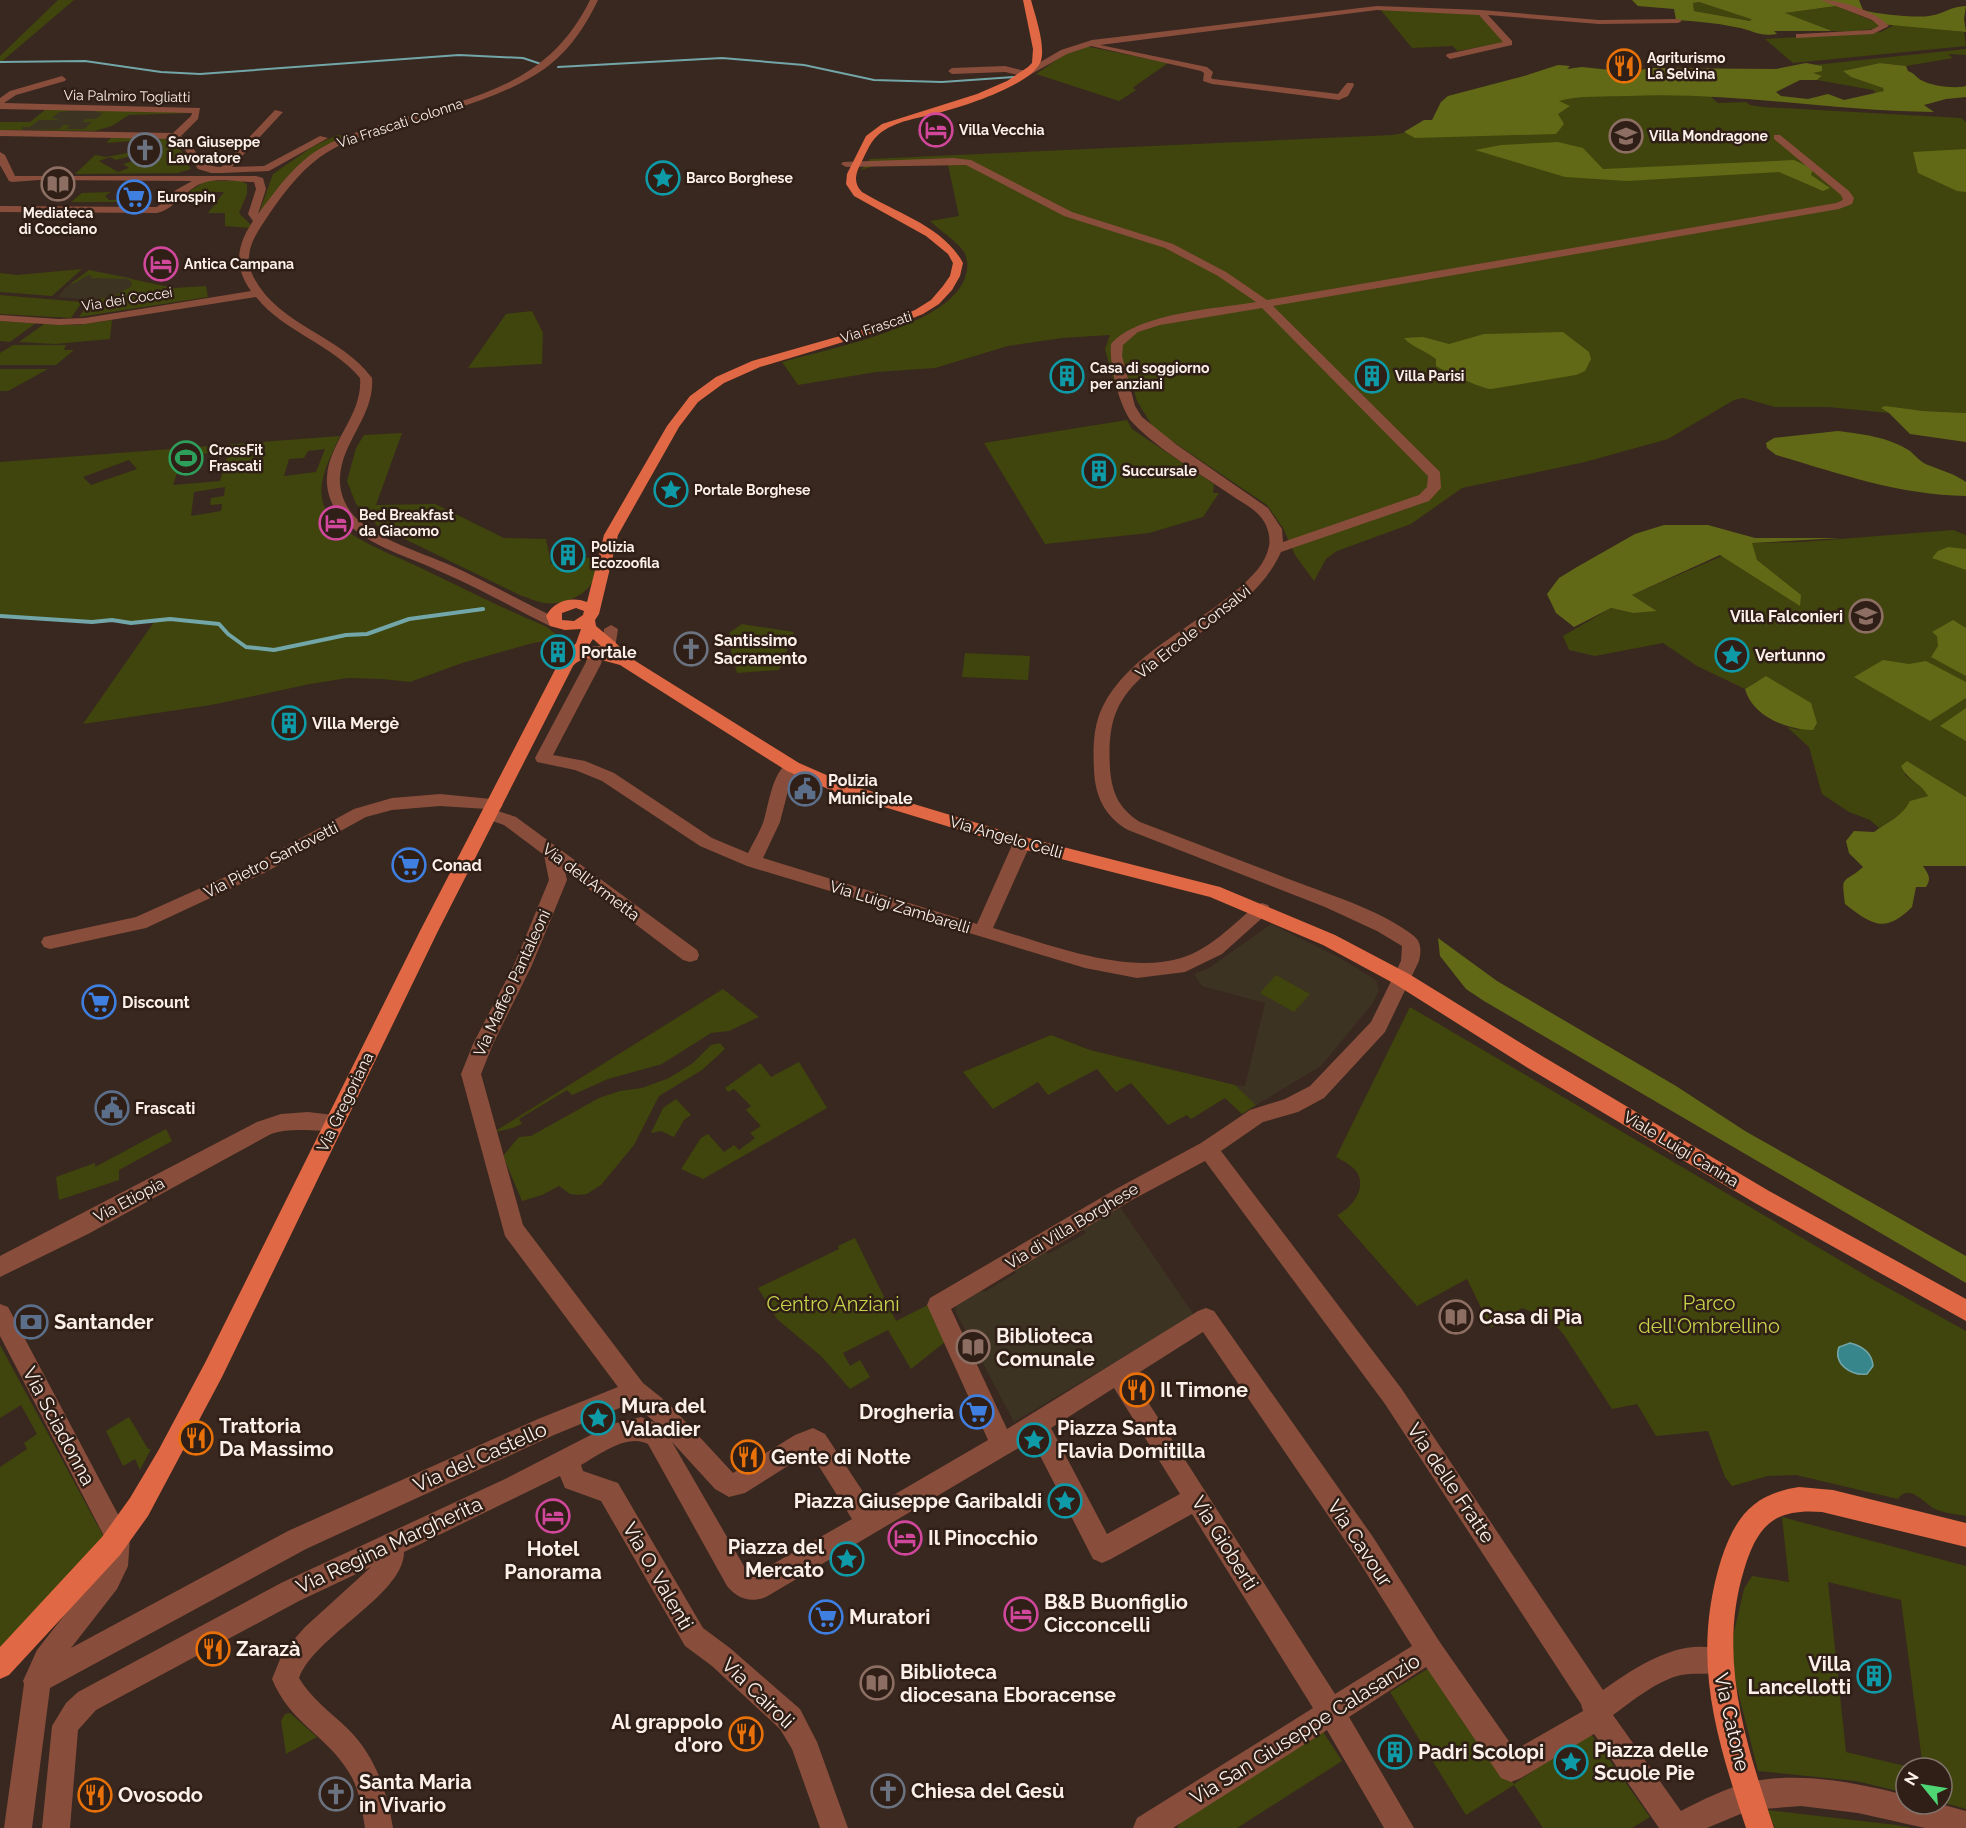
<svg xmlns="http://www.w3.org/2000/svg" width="1966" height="1828" viewBox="0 0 1966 1828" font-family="Raleway,sans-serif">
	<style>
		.education { fill: #3d3323 }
		.green { fill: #3f450c; fill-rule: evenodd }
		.forest { fill: #616916; fill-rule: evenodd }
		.water { fill: #37868c; stroke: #72a6a8; stroke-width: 1.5 }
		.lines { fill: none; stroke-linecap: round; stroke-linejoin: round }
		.stream-far1 { stroke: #72a6a8; stroke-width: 2 }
		.stream { stroke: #72a6a8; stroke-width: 4 }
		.minor { fill: #894d3c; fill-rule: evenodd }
		.major { fill: #e16844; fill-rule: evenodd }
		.labels { text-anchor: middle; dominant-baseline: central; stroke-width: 5; stroke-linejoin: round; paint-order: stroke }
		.far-poi-label { font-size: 14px; font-weight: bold; fill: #fcf0ea; stroke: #2f1f16; text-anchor: start }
		.far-street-label { font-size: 14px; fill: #fcf0ea; stroke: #2f1f16 }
		.poi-label { font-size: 16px; font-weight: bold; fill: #fcf0ea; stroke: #2f1f16; text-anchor: start }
		.street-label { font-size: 16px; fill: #fcf0ea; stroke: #2f1f16 }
		.near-park-label { font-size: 20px; fill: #c5d34b; stroke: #2f1f16 }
		.near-poi-label { font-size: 20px; font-weight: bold; fill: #fcf0ea; stroke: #2f1f16; text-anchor: start }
		.near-street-label { font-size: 20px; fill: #fcf0ea; stroke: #2f1f16 }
	</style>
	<rect width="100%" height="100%" fill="#39281f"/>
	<!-- education -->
	<path class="education" d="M45,110H122L95,131L10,130L14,126H25Z
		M89,270L128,277L154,290L91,300L58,297L66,287Z
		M1271,924L1338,957L1376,980L1379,990L1372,1004L1321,1066L1256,1105L1235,1085L1245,1086L1265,1003L1202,986L1194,974L1209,968Z
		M1118,1204L1194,1315L1014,1422L956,1313V1305L980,1287L984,1292L1016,1273L1012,1267L1044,1249L1048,1254L1086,1233L1081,1226Z"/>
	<!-- green -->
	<path class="green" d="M58,0H74L0,63V56Z
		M1699,2L1752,19L1751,21L1694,11L1693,3Z
		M1837,6L1880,24L1879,28L1851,32L1832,31L1784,13Z
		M1380,9L1477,13L1506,43L1457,51L1453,46L1412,48Z
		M1896,24L1964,32L1966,46L1793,63L1765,39L1881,32Z
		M1085,46L1168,63L1138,84L1133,88L1136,90L1119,101L1036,74L1065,54Z
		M1966,49V55L1948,54L1953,58L1906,66L1880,63L1844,71L1851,77L1883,88L1885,91L1877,94L1873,90L1817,80L1822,77L1811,73L1822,66L1814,65Z
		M1565,70L1782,72L1711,97L1718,103L1746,102L1750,105L1763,107L1961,118L1966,122V413L1882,409L1889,413L1828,407H1775L1743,398L1734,400L1668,439L1585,462L1462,488L1411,524L1337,551L1326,559L1314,581L1295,555L1283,528L1267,505L1154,429L1137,401L1133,387L1115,386L1105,349L1110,335L1062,338L1008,346L935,368L876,372L798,385L782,362C827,349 955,325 966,274C968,267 968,259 964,252C957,241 940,231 930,221L959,216L948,165L875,166L860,170L869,163V159L1392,135L1415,131Z
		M45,110H78L59,112L52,118L60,120H39L30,127H22L23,130H0V122H30Z
		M98,110L191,112V113L129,115L112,126L95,131L27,130L59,129L64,125H70L66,129H84L92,122H82L86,119H96L103,113L96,112Z
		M337,135L345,136L319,151L259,213L273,174L312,147Z
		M113,136L167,139L179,147L191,169L178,173L75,174L95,155L106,157L127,153L131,156L116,160L110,157L99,161L118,172L129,168L123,164L157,154L164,149L157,144L160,142L156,141L157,139L106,143Z
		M206,181H241L247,184V194L239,213L250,224V228L225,226V213H208L224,192H188Z
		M111,192L105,196L109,200L143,199L139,202H71L82,193Z
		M82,269L52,296L0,292V273L17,275Z
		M89,270L174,288L206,286L208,297L79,317L91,300L112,297L132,286L131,281L127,279L90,278L92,275C82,275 79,284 70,284Z
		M0,295L82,302L71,318L0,314Z
		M532,311L543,333L542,364L468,368L506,314Z
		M112,320L110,339L55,344L19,342L44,324L78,325Z
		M0,321L36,323L10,342L0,341Z
		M13,345H66L64,350H74L56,365H0V353Z
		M0,369H48L8,391H0Z
		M1127,420L1132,429L1214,484L1213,493H1219L1203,517L1149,533L1045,544L984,443Z
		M402,433L376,505L435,504L504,538L546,539L551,564L593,557C594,563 596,571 595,576C590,595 562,606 544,603C537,602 529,598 522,596L378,526L356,504L347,481L356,448L364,435Z
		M340,436C331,456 313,487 326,510C340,537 400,557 427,571C467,590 506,610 547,627L561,639L533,643L462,663L410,682L382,679L348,678L310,684L211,705L83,724L154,622L131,623L112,620L94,623L0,616V462ZM325,449L316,472L284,476L289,459L304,458L308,451ZM229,451L220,481L173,485L183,456ZM129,460L137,469L91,485L83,477ZM225,487L224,496L211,498L210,505L222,504L221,511L191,516L194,492Z
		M1953,530L1966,535V797L1907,761L1905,775L1925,790L1928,796L1879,828L1870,820L1849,812L1822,794L1809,747L1787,727L1800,730L1757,681L1745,689L1697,666L1663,643L1595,656L1569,650L1563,636L1611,608L1633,613L1656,610L1632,595L1752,543L1802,542Z
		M742,624L794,632L779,670L737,673L728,639L730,632Z
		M965,653L1030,656L1028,680L962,677Z
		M1276,975L1310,994L1294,1012L1260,993Z
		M723,989L759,1017L729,1031L711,1033L662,1064L608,1079L572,1095L567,1090L519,1119L522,1124L513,1128L494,1132Z
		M1410,1007L1872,1279L1966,1331V1516C1956,1514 1942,1513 1933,1508C1923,1502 1909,1483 1898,1499L1796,1475L1768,1476L1732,1486L1725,1477L1708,1431L1656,1436L1637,1404L1612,1409L1564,1335L1550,1319L1522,1308L1491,1328L1467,1279L1417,1306L1337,1215C1352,1208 1368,1187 1356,1171C1351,1165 1343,1161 1336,1157Z
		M1051,1035L1090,1050L1235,1085L1256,1105L1242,1114L1225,1098L1191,1119L1187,1115L1168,1125L1131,1083L1116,1092L1097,1069L1048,1095L1038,1082L993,1109L963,1072Z
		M720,1043L725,1049L702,1070L659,1096L634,1145L601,1185L587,1194L578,1195L570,1194L559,1186L542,1195L522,1201L503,1156L519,1137L531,1136L599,1098L620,1091L642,1088L669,1078L693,1063L711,1045Z
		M799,1062L827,1108L703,1179L681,1169L701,1138L708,1134L724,1152L734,1145L739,1150L755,1138L750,1133L761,1126L746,1110L751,1106L734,1089L728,1092L725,1088L760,1063L771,1077Z
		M676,1099L691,1115L684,1120L674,1137L661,1131L651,1133L663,1108Z
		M166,1129L172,1141L119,1170V1180L59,1200L56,1177L95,1163V1167Z
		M855,1238L896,1321L928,1305L946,1341L911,1369L888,1330L843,1353L850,1366L860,1360L870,1377L850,1389L822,1357L777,1319L758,1288L839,1249L838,1246Z
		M0,1345L106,1541L0,1649V1467L27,1449L24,1443L37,1434L21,1405L0,1418Z
		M129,1417L148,1449H151L140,1470L135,1459L123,1466L106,1431Z
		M1782,1517L1966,1566V1809L1942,1802V1768H1923L1901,1600L1828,1582L1846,1752L1914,1768H1906V1793L1856,1781L1758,1771L1732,1668L1733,1636L1744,1589L1752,1576L1789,1582Z
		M1434,1665L1514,1784L1589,1731L1650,1817L1632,1828H1543L1514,1785L1466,1815L1390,1692Z
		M290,1713L317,1737L286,1754L281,1721L285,1714Z
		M1322,1730L1342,1761L1237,1828H1177L1181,1822Z
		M1767,1810L1896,1825L1912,1828H1775Z"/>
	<!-- forest -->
	<path class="forest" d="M1632,0H1859L1863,10C1875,14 1916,18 1929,16C1944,14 1949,7 1966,6L1964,19L1966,32L1880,24L1866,16L1836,6L1785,13L1832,31H1774L1777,34C1757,37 1754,30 1735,27C1715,23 1696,21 1676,20L1674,9L1638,6ZM1699,2L1751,19H1752L1750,21L1694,11L1693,3Z
		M1806,63L1822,66V71L1813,73L1822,76L1817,80H1800L1776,92L1781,96L1808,99L1828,94L1844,100L1884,91L1883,88L1851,77L1843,71L1880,63L1906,66L1908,71C1915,73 1917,79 1923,81C1932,86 1956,89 1966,86V97L1946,99L1924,105L1934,112C1831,111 1730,91 1627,96C1604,97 1581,95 1559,101L1570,106L1558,114L1564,124L1556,134L1415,138L1404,132L1424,120H1432L1441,102L1448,96L1524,76L1558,65L1570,66L1567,69L1582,67L1629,72L1651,68L1776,69Z
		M1558,142L1583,148L1603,169L1794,160L1813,169L1811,175L1830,188L1823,191L1779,172L1627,181L1565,177L1475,150L1501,145Z
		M1966,149V192L1957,191L1918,173L1913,152Z
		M1563,332L1589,352L1591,359L1585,371L1576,375L1491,389C1482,389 1444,371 1436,366V359C1425,350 1411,347 1404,338L1423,337L1449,344L1484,334Z
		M1885,406L1923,411L1966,413V442L1910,434L1889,413L1881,408Z
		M1838,431C1862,434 1889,437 1910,451C1916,456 1920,462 1928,465C1943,471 1953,473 1966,482V496C1899,495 1840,474 1776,455L1767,448L1766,443L1774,438Z
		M1664,525H1708L1755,538H1841L1752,543L1757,560L1801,595L1800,606L1720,555L1632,595L1657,611L1633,613L1611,608L1574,627L1556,613L1547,594L1559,578L1577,567L1635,534Z
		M1948,547L1966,549V570L1932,558L1938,551Z
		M1953,620L1966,628V676L1931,657L1938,646L1937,636L1932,632Z
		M1883,660L1909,664L1926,661L1966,682V698L1930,721L1854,677Z
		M1766,676L1811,703L1817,723L1813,730C1787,730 1752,716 1745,689Z
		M1966,708V741L1940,726Z
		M1907,761L1966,797V866H1923C1928,874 1932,878 1926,887H1916L1912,907C1885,934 1872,925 1845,904C1841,873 1843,885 1863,867L1849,853L1846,841L1854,831L1874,832C1887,822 1903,816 1910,801L1928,796C1921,783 1907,780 1901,766Z
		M1438,938L1497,981L1676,1086L1745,1131L1966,1256V1283L1484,1001L1466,989L1440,956Z"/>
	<!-- water -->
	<path class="water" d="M1850,1343C1862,1346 1872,1353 1873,1366L1867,1374C1851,1376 1833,1364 1839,1347Z"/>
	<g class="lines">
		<!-- stream-far1 -->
		<path class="stream-far1" d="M0,62L85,61L161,72L200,74L459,55L523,58L541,64
			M558,67L722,58L804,65L874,80L942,82L1014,77"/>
		<!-- stream -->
		<path class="stream" d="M0,616L92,622L112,620L131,623L170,619L219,624L228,634L246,647L274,650L346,635L367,634L409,619L483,609"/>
		<!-- minor -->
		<path class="minor" d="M590,0H598C583,31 565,57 535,75C492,101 442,112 395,126C369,134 342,141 320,157C297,174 279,199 264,222C253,238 243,256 253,276C278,326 341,335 372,378C375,415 342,441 340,477C339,492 345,507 356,518C383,542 418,551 450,565C487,582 523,602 560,620L562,623L560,626H550C513,608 477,587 439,571C407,556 371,547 346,522C333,510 326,494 327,477C329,441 363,415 360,378C332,344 284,332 256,297L85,324L59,325L0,321V315L59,319L85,318L251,291C233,266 237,245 253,221L248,214L256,189L254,182C240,182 219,178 206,182C186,187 176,209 157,213L0,212V206L157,207L176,190L192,181L39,180L12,182L9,181L0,165V152L5,155L15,176H256L263,178L266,189L258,214C277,189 295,163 321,148C343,135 367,129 390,122C474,97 548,86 590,0Z
			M1821,0C1842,0 1874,11 1889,26L1873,34L1796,38V34H1799L1871,30L1879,26L1872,20Z
			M1377,6L1481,10L1599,20L1678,19L1682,21L1678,23L1599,24L1488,15L1512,41V45L1450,59L1446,56L1447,54L1503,42L1479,15L1377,10L1100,45L1207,67L1213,72L1211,78L1213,79L1338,94L1347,83H1353L1354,85L1348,96L1339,100L1212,84L1203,81L1204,73L1201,71L1091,46L1067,54L1026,77L1005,72L952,74L948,71L952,68L1005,66L1025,71L1061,50L1092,40Z
			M62,76L66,79L65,81L16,95L4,103L200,108L198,119L181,136C199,147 196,167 221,167L275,110L283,112L232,167L264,166L320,136L328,138L269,171L223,173H211L198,169L181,144L173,139L0,136V130L173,133L191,116L192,113L0,109V98L10,91Z
			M1774,135H1780L1849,191L1854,198L1852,204L1839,209L1273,306L1440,472L1441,488L1429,501L1281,552C1256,608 1189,634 1145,674C1134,684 1123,696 1117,710C1109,728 1109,749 1110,769C1112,793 1119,809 1140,822C1194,843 1248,863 1302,884C1337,897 1385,913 1414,936C1422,943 1421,952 1419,961L1385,1032L1324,1098L1298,1112L1263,1122L1221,1151L1401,1388L1603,1690C1637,1666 1684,1634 1727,1652L1731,1661L1727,1670C1713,1676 1697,1672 1681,1675C1656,1681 1634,1700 1613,1715L1681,1811C1702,1800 1726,1788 1750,1782C1801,1771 1856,1783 1906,1795V1804H1940L1966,1811V1828H1925L1858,1813L1801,1806L1750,1810L1707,1828H1659L1594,1734L1521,1778L1511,1782L1501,1778L1426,1667L1349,1717L1414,1828H1384L1327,1730L1173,1828H1133L1137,1818L1313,1708L1192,1514L1111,1559L1102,1563L1093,1559L1032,1440L766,1597C750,1603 738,1599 727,1586L648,1444C627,1433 599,1455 581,1465L583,1471L618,1483L703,1628L730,1648L800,1709L817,1742L848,1828H820L792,1749L780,1729L712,1666L685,1646L601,1501L565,1488L560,1476L404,1552C404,1595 315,1635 299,1678C311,1698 330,1712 347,1728C375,1755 387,1791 393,1828H365C362,1809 359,1787 348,1771C325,1734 290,1723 272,1679L283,1652L305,1627L371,1567L299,1601L96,1710L78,1730L70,1828H42L52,1726L66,1703L78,1692L281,1583L505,1479L612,1424L641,1417L656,1423L632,1403L554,1435L306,1549L50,1688L32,1828H4L24,1684L23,1681L37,1650L99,1571L103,1564L105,1538L0,1336V1304L8,1307L130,1537L128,1566L117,1589L71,1648L288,1531L538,1419L618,1387L505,1236L461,1074L473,1044L514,965L549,880L544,855L504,825L484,818L482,814L487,809L440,806L392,810L366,817L264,873L146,928L50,949L44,947L41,942L44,937L136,917L252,865L354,809L392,798L440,794L501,800L503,804L501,808L495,810L516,817L697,950L699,955L697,960L690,962L683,960L565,871L567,880L532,965L493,1044L481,1074L523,1225L643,1383L668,1403L733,1473L795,1435L813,1428L825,1434L873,1507L988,1440L927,1305L930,1298L1116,1189L1201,1143L1250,1110L1285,1099L1310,1086L1371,1022L1401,961L1402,946L1377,931L1325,907L1128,830C1105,817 1095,796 1094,770C1093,750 1093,727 1102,708C1127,655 1196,626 1238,589C1252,577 1266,563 1269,546C1271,534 1266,521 1257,513C1250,506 1239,501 1231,495C1201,474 1157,449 1132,422C1119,406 1109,364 1111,344C1138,313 1215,309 1256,302L1218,276L1165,248L1064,216L966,165L846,167L841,164L843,162L953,158L971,160L1072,212L1173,244L1226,272L1267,300L1836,203L1843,200L1841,195L1774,139ZM1262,308L1428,476L1427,487L1419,495L1283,542L1282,529L1268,508L1177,445L1142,417L1135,406L1122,356L1123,345L1138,332L1160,325ZM1205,1161L1385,1404L1581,1704L1583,1711L1515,1750L1439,1641L1373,1537L1214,1311L1206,1308L1198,1311L1007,1429L951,1309L1130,1201ZM1203,1332L1355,1555L1412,1646L1335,1694L1132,1377ZM1114,1388L1180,1494L1107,1534L1051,1428ZM672,1442L715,1489L729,1497L745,1493L810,1452L852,1519L752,1576L745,1568Z
			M611,625L618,629L615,648H605L601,664L553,755L585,761L614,773L712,838L748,853C753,843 759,833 763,823C769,807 773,756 799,763L801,767L790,783L780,822L763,858L977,924L1013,843L1016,839H1028L1031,843L993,928C1048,944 1125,975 1181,958C1209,950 1234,924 1256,905L1262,903L1268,905L1271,910L1222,954L1185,972L1137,978L1085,968L747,866L700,846L602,781L575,770L537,762L535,758L585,664L593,646H603L604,629Z
			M308,1112L342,1116L345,1122L342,1128C322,1135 297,1125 271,1134L88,1234L0,1277V1256L257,1122L281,1114Z"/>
		<!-- major -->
		<path class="major" d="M1023,0H1031C1035,15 1047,49 1040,63C1030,85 965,106 942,112C921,118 895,120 878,135C869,143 865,156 859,167C855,176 854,184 862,192C896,213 943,226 963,263L960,276L952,290L939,304L923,314L883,330L760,367L724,383L698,402L679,427L618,535L599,614L595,620L596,626L615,642L629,657L799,763L847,784L1024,837L1220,887L1335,935L1409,974L1542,1056L1769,1191L1966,1299V1321L1755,1203L1528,1068L1395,984L1323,945L1210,897L1022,849L835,792L787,771L620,665C604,661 585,652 573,666L438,931L222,1377L148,1516L120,1555L9,1675L0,1679V1647L102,1537L130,1498L158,1451L206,1361L420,931L558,664L576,643L581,629L565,630L550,626L546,616C554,601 571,596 587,602L604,535L667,426L690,396L716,377L752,361L875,326L915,310L931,300L943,286L950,276L953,263L948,254L926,236L854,196L846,184L847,174L866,136L882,124L977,94L1007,81L1028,67L1032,63L1033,49ZM576,608L584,611L583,615L574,621L562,620V613ZM593,639L609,653L587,648Z
			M1799,1487L1833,1490L1966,1523V1547L1822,1512C1774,1508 1757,1526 1744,1570C1717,1658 1746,1744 1774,1828H1746C1715,1734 1691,1658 1721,1560C1735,1517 1753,1494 1799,1487Z"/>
	</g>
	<!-- icons -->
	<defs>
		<g id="restaurant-ring" transform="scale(1.725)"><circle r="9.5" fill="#2f1f16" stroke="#e8710a" stroke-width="1.5"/><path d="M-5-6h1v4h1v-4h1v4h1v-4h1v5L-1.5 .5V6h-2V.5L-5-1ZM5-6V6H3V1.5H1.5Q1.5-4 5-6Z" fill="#e8710a"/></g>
		<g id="hotel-ring" transform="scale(1.725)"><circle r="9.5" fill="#2f1f16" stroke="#d1479c" stroke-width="1.5"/><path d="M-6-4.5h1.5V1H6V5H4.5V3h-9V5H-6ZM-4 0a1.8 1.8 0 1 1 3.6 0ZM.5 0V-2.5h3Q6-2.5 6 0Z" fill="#d1479c"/></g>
		<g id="university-ring" transform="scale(1.725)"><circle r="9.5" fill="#2f1f16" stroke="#8d6e63" stroke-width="1.5"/><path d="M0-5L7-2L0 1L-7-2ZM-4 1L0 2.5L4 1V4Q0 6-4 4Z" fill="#8d6e63"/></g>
		<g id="church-ring" transform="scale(1.725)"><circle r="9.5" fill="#2f1f16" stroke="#6b7280" stroke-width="1.5"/><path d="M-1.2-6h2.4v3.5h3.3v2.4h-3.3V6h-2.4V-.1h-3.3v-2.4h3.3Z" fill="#6b7280"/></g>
		<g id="sight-ring" transform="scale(1.725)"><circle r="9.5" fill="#2f1f16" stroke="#0f9aa8" stroke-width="1.5"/><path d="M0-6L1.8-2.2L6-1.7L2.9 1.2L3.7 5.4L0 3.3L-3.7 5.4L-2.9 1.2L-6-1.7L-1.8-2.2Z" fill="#0f9aa8"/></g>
		<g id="library-ring" transform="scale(1.725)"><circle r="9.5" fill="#2f1f16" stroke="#8d6e63" stroke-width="1.5"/><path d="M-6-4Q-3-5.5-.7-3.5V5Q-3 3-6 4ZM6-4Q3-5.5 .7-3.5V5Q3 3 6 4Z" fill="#8d6e63"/></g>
		<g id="supermarket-ring" transform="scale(1.725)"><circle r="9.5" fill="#2f1f16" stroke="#3f7fe0" stroke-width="1.5"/><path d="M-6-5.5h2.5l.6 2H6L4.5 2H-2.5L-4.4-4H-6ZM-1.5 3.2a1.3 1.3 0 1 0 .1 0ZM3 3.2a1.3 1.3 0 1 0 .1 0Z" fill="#3f7fe0"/></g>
		<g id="building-ring" transform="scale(1.725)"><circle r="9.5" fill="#2f1f16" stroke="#0f9aa8" stroke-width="1.5"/><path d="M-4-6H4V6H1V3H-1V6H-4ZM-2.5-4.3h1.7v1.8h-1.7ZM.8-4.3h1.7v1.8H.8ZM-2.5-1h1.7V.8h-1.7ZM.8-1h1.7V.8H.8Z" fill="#0f9aa8"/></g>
		<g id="stadium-ring" transform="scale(1.725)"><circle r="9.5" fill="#2f1f16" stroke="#2e9e5b" stroke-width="1.5"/><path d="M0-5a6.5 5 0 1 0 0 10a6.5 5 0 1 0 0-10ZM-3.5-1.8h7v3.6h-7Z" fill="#2e9e5b"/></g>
		<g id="civic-ring" transform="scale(1.725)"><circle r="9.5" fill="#2f1f16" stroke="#5c6f8a" stroke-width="1.5"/><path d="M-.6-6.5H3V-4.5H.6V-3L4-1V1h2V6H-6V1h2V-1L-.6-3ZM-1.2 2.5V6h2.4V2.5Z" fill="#5c6f8a"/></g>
		<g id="bank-ring" transform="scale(1.725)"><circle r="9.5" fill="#2f1f16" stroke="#5c6f8a" stroke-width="1.5"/><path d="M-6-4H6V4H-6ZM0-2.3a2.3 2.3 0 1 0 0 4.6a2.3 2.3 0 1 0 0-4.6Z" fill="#5c6f8a"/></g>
	</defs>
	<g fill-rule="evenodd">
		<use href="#restaurant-ring" x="1624" y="66"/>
		<use href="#hotel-ring" x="936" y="130"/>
		<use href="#university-ring" x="1626" y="136"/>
		<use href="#church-ring" x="145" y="150"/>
		<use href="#sight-ring" x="663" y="178"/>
		<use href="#library-ring" x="58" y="184"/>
		<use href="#supermarket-ring" x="134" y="197"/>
		<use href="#hotel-ring" x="161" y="264"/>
		<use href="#building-ring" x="1067" y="376"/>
		<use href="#building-ring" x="1372" y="376"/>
		<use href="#stadium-ring" x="186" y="458"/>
		<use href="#building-ring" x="1099" y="471"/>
		<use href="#sight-ring" x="671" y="490"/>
		<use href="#hotel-ring" x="336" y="523"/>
		<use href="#building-ring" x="568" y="555"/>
		<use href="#university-ring" x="1866" y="616"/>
		<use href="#church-ring" x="691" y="649"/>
		<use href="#building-ring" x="558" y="652"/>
		<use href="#sight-ring" x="1732" y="655"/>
		<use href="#building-ring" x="289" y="723"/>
		<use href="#civic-ring" x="805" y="789"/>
		<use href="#supermarket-ring" x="409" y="865"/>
		<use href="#supermarket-ring" x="99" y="1002"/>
		<use href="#civic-ring" x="112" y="1108"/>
		<use href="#library-ring" x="1456" y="1317"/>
		<use href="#bank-ring" x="31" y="1322"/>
		<use href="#library-ring" x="973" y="1347"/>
		<use href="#restaurant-ring" x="1137" y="1390"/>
		<use href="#supermarket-ring" x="977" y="1412"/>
		<use href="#sight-ring" x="598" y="1418"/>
		<use href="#restaurant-ring" x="196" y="1438"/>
		<use href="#sight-ring" x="1034" y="1440"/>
		<use href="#restaurant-ring" x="748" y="1457"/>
		<use href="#sight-ring" x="1065" y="1501"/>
		<use href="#hotel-ring" x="553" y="1516"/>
		<use href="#hotel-ring" x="905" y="1538"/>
		<use href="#sight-ring" x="847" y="1559"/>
		<use href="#hotel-ring" x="1021" y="1614"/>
		<use href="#supermarket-ring" x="826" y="1617"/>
		<use href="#restaurant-ring" x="213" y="1649"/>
		<use href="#building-ring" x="1874" y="1676"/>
		<use href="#library-ring" x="877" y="1683"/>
		<use href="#restaurant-ring" x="746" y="1734"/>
		<use href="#building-ring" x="1395" y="1752"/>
		<use href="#sight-ring" x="1571" y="1762"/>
		<use href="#church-ring" x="888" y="1791"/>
		<use href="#church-ring" x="336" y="1794"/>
		<use href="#restaurant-ring" x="95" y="1795"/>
	</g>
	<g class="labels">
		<!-- far-poi labels -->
		<g class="far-poi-label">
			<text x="1647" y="58">Agriturismo<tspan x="1647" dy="16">La Selvina</tspan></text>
			<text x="959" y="130">Villa Vecchia</text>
			<text x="1649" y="136">Villa Mondragone</text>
			<text x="168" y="142">San Giuseppe<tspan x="168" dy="16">Lavoratore</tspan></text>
			<text x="686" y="178">Barco Borghese</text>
			<text x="157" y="197">Eurospin</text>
			<text x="58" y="213" text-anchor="middle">Mediateca<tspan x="58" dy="16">di Cocciano</tspan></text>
			<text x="184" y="264">Antica Campana</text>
			<text x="1090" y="368">Casa di soggiorno<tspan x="1090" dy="16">per anziani</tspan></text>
			<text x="1395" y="376">Villa Parisi</text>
			<text x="209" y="450">CrossFit<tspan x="209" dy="16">Frascati</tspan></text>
			<text x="1122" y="471">Succursale</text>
			<text x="694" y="490">Portale Borghese</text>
			<text x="359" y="515">Bed Breakfast<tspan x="359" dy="16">da Giacomo</tspan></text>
			<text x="591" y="547">Polizia<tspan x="591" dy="16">Ecozoofila</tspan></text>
		</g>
		<!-- far-street labels -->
		<g class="far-street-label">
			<text transform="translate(127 96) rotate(1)">Via Palmiro Togliatti</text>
			<text transform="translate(400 123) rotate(-18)">Via Frascati Colonna</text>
			<text transform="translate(127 299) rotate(-9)">Via dei Coccei</text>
			<text transform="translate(876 327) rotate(-18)">Via Frascati</text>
		</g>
		<!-- poi labels -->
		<g class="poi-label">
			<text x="1843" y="616" text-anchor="end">Villa Falconieri</text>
			<text x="714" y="640">Santissimo<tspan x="714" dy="18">Sacramento</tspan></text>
			<text x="581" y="652">Portale</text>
			<text x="1755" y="655">Vertunno</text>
			<text x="312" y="723">Villa Mergè</text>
			<text x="828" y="780">Polizia<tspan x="828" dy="18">Municipale</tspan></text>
			<text x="432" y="865">Conad</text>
			<text x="122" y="1002">Discount</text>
			<text x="135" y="1108">Frascati</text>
		</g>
		<!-- street labels -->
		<g class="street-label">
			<text transform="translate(1193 632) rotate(-38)">Via Ercole Consalvi</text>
			<text transform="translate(1006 837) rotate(16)">Via Angelo Celli</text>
			<text transform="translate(271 860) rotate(-27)">Via Pietro Santovetti</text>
			<text transform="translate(591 882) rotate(37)">Via dell'Armetta</text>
			<text transform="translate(900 907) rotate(17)">Via Luigi Zambarelli</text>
			<text transform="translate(512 983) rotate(-65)">Via Maffeo Pantaleoni</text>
			<text transform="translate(345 1102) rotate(-64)">Via Gregoriana</text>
			<text transform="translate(1681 1149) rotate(31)">Viale Luigi Canina</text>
			<text transform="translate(129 1200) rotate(-28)">Via Etiopia</text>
			<text transform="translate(1072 1226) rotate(-31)">Via di Villa Borghese</text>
		</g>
		<!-- near-park labels -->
		<g class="near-park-label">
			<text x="1709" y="1303">Parco<tspan x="1709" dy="23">dell'Ombrellino</tspan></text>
			<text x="833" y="1304">Centro Anziani</text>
		</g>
		<!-- near-poi labels -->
		<g class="near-poi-label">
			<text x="1479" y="1317">Casa di Pia</text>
			<text x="54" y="1322">Santander</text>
			<text x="996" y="1336">Biblioteca<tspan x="996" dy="23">Comunale</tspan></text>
			<text x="1160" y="1390">Il Timone</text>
			<text x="621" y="1406">Mura del<tspan x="621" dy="23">Valadier</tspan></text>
			<text x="954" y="1412" text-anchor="end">Drogheria</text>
			<text x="219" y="1426">Trattoria<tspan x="219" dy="23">Da Massimo</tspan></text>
			<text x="1057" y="1428">Piazza Santa<tspan x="1057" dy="23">Flavia Domitilla</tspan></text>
			<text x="771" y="1457">Gente di Notte</text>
			<text x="1042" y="1501" text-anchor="end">Piazza Giuseppe Garibaldi</text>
			<text x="928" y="1538">Il Pinocchio</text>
			<text x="824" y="1547" text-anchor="end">Piazza del<tspan x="824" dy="23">Mercato</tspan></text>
			<text x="553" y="1549" text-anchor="middle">Hotel<tspan x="553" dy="23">Panorama</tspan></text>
			<text x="1044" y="1602">B&amp;B Buonfiglio<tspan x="1044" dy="23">Cicconcelli</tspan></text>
			<text x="849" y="1617">Muratori</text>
			<text x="236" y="1649">Zarazà</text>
			<text x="1851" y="1664" text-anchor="end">Villa<tspan x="1851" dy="23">Lancellotti</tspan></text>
			<text x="900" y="1672">Biblioteca<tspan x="900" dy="23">diocesana Eboracense</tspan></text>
			<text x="723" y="1722" text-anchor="end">Al grappolo<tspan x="723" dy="23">d'oro</tspan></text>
			<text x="1594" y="1750">Piazza delle<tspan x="1594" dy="23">Scuole Pie</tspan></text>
			<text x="1418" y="1752">Padri Scolopi</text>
			<text x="359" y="1782">Santa Maria<tspan x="359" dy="23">in Vivario</tspan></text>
			<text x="911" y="1791">Chiesa del Gesù</text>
			<text x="118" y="1795">Ovosodo</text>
		</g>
		<!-- near-street labels -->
		<g class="near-street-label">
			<text transform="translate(59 1426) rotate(62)">Via Sciadonna</text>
			<text transform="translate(480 1457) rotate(-24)">Via del Castello</text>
			<text transform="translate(1451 1483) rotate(56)">Via delle Fratte</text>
			<text transform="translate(1225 1543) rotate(58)">Via Gioberti</text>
			<text transform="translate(1360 1543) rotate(56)">Via Cavour</text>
			<text transform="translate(389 1545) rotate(-25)">Via Regina Margherita</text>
			<text transform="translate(658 1576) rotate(60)">Via O. Valenti</text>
			<text transform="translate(758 1693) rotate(44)">Via Cairoli</text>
			<text transform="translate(1732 1722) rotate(77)">Via Catone</text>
			<text transform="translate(1305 1729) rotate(-32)">Via San Giuseppe Calasanzio</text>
		</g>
	</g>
	<!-- north arrow -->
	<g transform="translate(1924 1786) rotate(300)"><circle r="28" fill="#2f1f16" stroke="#81736b" stroke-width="1.5"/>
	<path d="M0-4.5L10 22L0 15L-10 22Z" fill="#4ed675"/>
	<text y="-9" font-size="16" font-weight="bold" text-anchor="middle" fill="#fcf0ea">N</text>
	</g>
</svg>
